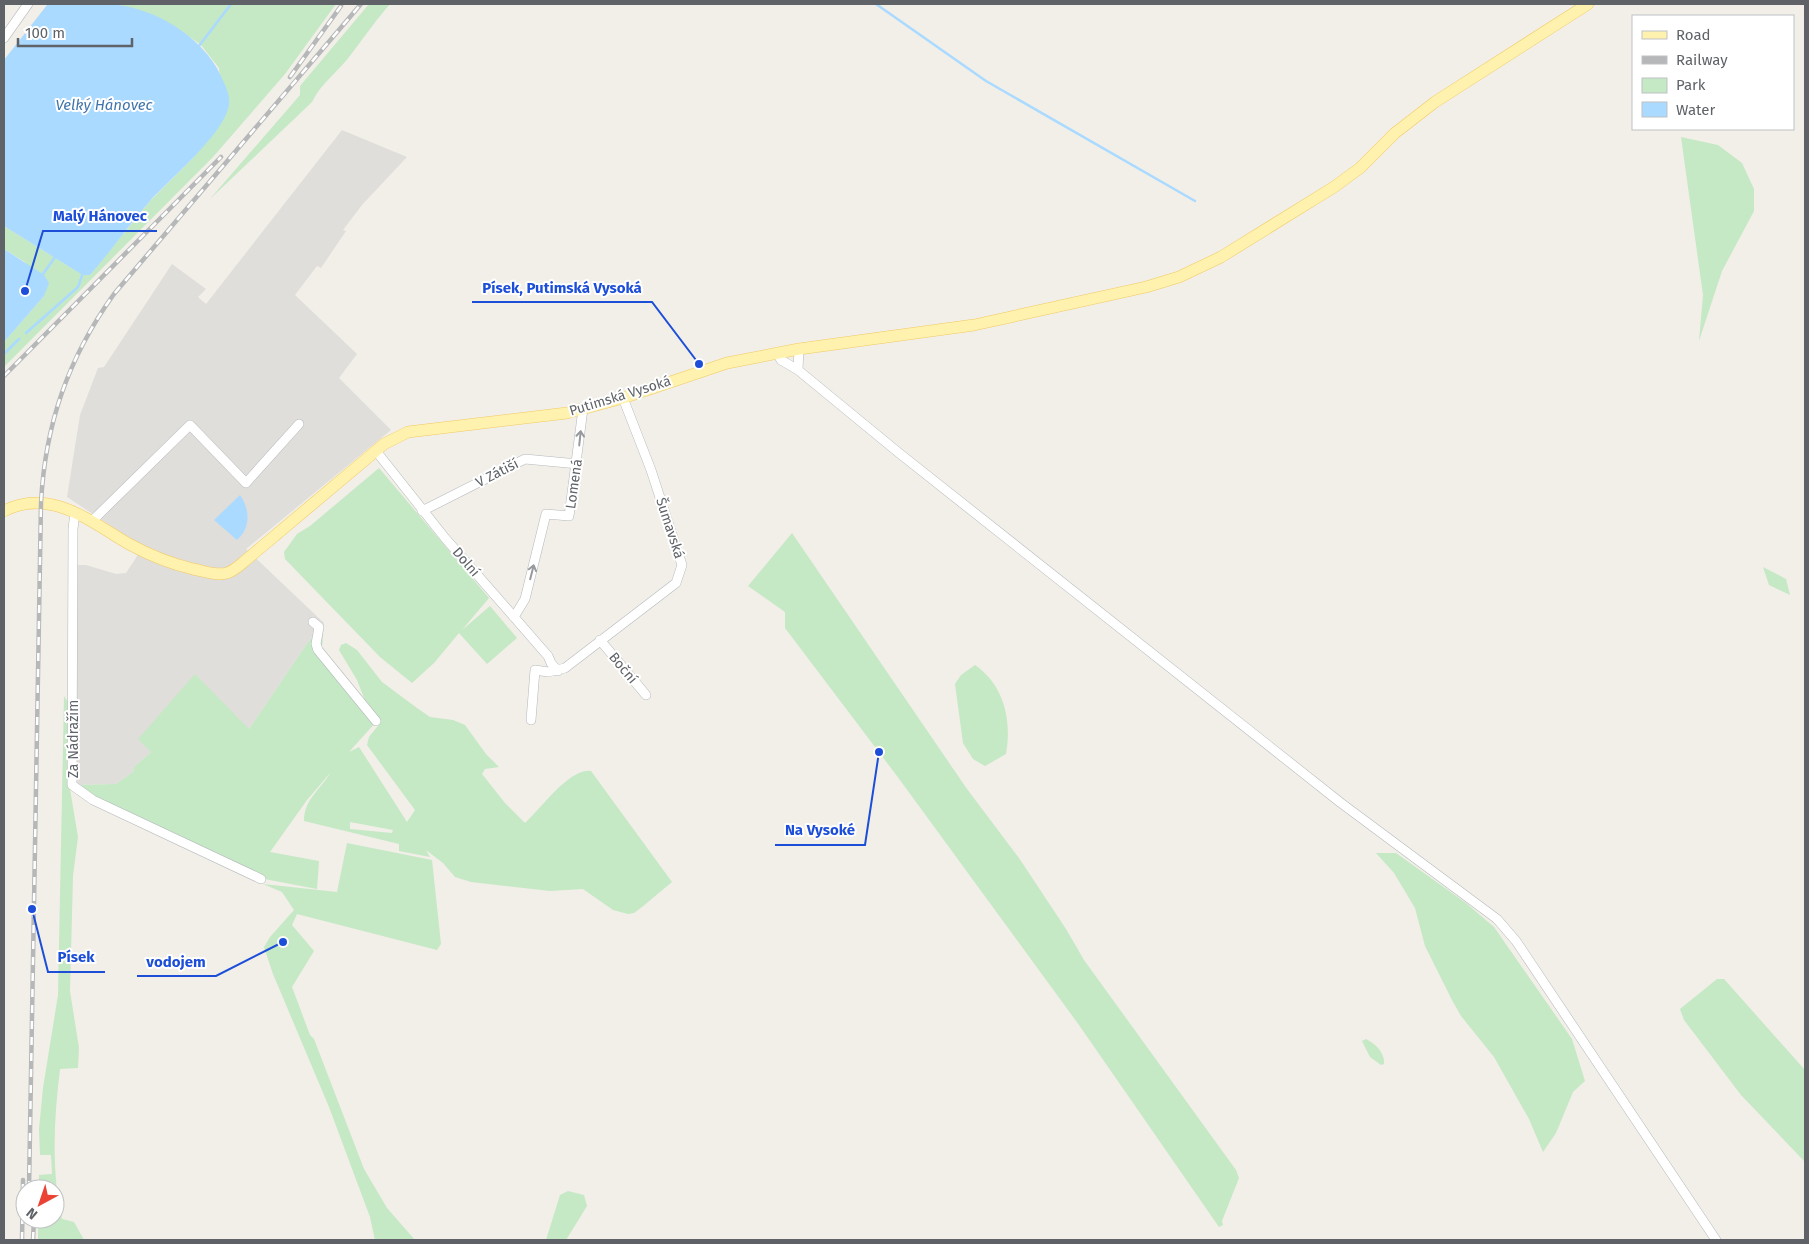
<svg xmlns="http://www.w3.org/2000/svg" width="1809" height="1244" viewBox="0 0 1809 1244" font-family="'Fira Sans',sans-serif">
	<style>
		.industrial { fill: #e0deda }
		.green { fill: #c5e8c5; fill-rule: evenodd }
		.water { fill: #aadaff }
		.lines { fill: none; stroke-linecap: round; stroke-linejoin: round }
		.stream { stroke: #aadaff; stroke-width: 2.5 }
		.minor-casing { stroke: #b5b8bc; stroke-width: 10 }
		.major-casing { stroke: #f2c960; stroke-width: 12 }
		.minor { stroke: #fff; stroke-width: 9 }
		.major { stroke: #fff2af; stroke-width: 11 }
		.rail-casing { stroke: #b6b7b8; stroke-width: 4.5 }
		.rail { stroke: #fff; stroke-width: 2.5; stroke-dasharray: 8; stroke-linecap: butt }
		.oneway { stroke: #979a9d }
		.labels { text-anchor: middle; dominant-baseline: central; stroke-width: 4; stroke-linejoin: round; paint-order: stroke }
		.street-label { font-size: 14px; fill: #5f6368; stroke: #fff }
		.water-label { font-size: 15px; font-style: italic; fill: #4174aa; stroke: #fff }
		.leader { fill: none; stroke: #1d4ed8; stroke-width: 2 }
		.callout-dot { fill: #1d4ed8; stroke: #fff; stroke-width: 2 }
		.callout-label { font-size: 15px; text-anchor: middle; font-weight: bold; fill: #1d4ed8; stroke: #fff; stroke-width: 4; stroke-linejoin: round; paint-order: stroke }
	</style>
	<rect width="100%" height="100%" fill="#f1efe8"/>
	<!-- industrial -->
	<path class="industrial" d="M342,130L407,157L362,205L343,230L346,231L321,268L317,266L295,295L357,354L339,378L391,430L246,549L324,623L306,645L249,729L154,723L139,739L151,752L134,767L133,772L116,784L77,785L74,778L75,565H86L116,574L126,573L143,547L67,497L80,415L98,368L104,367L172,264L206,289L198,297L206,304Z"/>
	<!-- green -->
	<path class="green" d="M95,4H336L285,74L213,157L4,367V342L44,296L25,262L4,249V226L76,271L90,275L150,201L192,159L223,119L219,68L201,45L187,35L119,5Z
		M369,4H390C375,21 363,39 349,57C337,73 321,83 312,102L210,199L300,95V86Z
		M1681,137L1718,145L1742,163L1754,189V211L1722,271L1699,341L1703,295Z
		M379,468L489,598L462,630L490,606L517,638L487,664L459,633L434,663L412,683L380,657L285,559L284,552L297,534L310,526Z
		M792,533L967,789L1019,858L1066,929L1084,960L1236,1170L1239,1178L1222,1221L1223,1225L1219,1227L1079,1025L897,776L785,628V612L748,586Z
		M1763,567L1786,579L1790,595L1769,585Z
		M324,623L322,647L376,722L349,752L359,747L407,822L415,810L367,745L369,737L381,722L364,698L357,680L339,650L341,645L346,643L357,650L382,682L417,708L430,717L453,720L465,725L486,754L499,767L485,769L482,774L505,803L525,823C541,809 569,768 591,771L672,882L642,907L634,913L628,914L613,910L583,889L550,891L471,882L455,877L443,863L426,850L430,857L399,851V844L304,821C304,799 321,789 331,772L307,800L270,852L319,861L317,889L254,877L111,809L77,785L116,784L133,772L134,767L151,752L138,739L195,674L249,729L306,645ZM350,822L393,830L392,833L350,829Z
		M975,665C1004,685 1012,720 1006,754L985,766L973,759L963,743L955,684L961,675Z
		M64,696L69,704V783L78,837L73,876L70,991L79,1048L78,1068L60,1069C54,1118 51,1171 62,1219L74,1222L84,1240H38V1219H55V1189H39V1175L52,1174L51,1155H40L39,1129L43,1088L58,995Z
		M347,843L432,860L441,944L437,950L297,914L292,925L314,951L292,987L310,1035L314,1039L364,1169L387,1208L415,1240H375L370,1217L329,1107L273,974L264,947L270,937L294,910L282,892L263,884L337,892Z
		M1376,853H1396L1466,903L1494,927L1572,1039L1585,1081L1573,1092L1556,1133L1543,1152L1529,1119L1494,1057L1461,1016L1452,1000L1425,946L1415,908L1394,873Z
		M1717,979H1724L1805,1070V1162L1741,1095L1684,1020L1680,1009Z
		M1366,1039C1376,1044 1385,1053 1384,1064L1381,1065L1370,1057L1362,1041Z
		M568,1191L584,1195L587,1206L566,1240H546L560,1195Z"/>
	<!-- water -->
	<path class="water" d="M51,4C73,4 97,2 119,5C162,11 209,42 224,83C227,89 230,98 229,105C224,134 170,179 150,201C129,225 111,251 90,275H83L76,271L4,226V60L47,5Z
		M4,249L44,275L49,283L44,296L4,342Z
		M240,495C250,509 251,528 237,540L214,520Z"/>
	<g class="lines">
		<!-- stream -->
		<path class="stream" d="M876,4L986,81L1195,201
			M199,46L231,4
			M41,277L55,257
			M26,333L78,287L83,273
			M4,354L19,339"/>
		<!-- minor casing -->
		<g class="minor-casing">
			<path id="minor" d="M4,38L28,4
				M777,353L781,360L798,370L899,453L1341,803L1497,919L1516,941L1716,1240
				M798,370L799,349
				M376,451L445,538L548,656L551,663L558,671
				M422,511L525,459L578,464
				M75,512L73,529L72,785L93,800L261,879
				M92,521L190,425L246,483L299,424
				M514,617L525,599L546,514L569,516L583,409
				M313,622L319,627L316,644L318,650L376,721
				M600,640L646,695
				M531,720L535,670L548,672L565,668L676,583L682,565L651,470L623,398"/>
		</g>
		<!-- major casing -->
		<g class="major-casing">
			<path id="major" d="M4,511C50,487 91,522 129,544C149,555 172,564 193,569C204,571 216,576 227,573C234,571 240,565 246,560L384,444L408,432L567,413L623,398L727,363L799,349L974,325L1146,287L1179,277L1221,257L1334,187L1360,168L1395,133L1435,102L1588,4"/>
		</g>
		<!-- minor -->
		<use href="#minor" class="minor"/>
		<!-- major -->
		<use href="#major" class="major"/>
		<!-- rail casing -->
		<g class="rail-casing">
			<path id="rail" d="M290,77L341,6
				M4,376L221,157
				M29,1189L41,503C45,425 68,358 114,294L361,4
				M22,1240L23,1180
				M33,1240L34,1219"/>
		</g>
		<!-- rail -->
		<use href="#rail" class="rail"/>
	</g>
	<!-- one-way arrows -->
	<defs><path id="oneway-shaft" d="M-6 0H5M1.5-3L5.5 0L1.5 3" fill="none" stroke-width="1.6" stroke-linecap="round" stroke-linejoin="round" transform="scale(1.25)"/></defs>
	<g class="oneway">
		<use href="#oneway-shaft" transform="translate(580 438) rotate(-84)"/>
		<use href="#oneway-shaft" transform="translate(532 572) rotate(-76)"/>
	</g>
	<g class="labels">
		<!-- street labels -->
		<g class="street-label">
			<text transform="translate(620 396) rotate(-17)">Putimská Vysoká</text>
			<text transform="translate(497 473) rotate(-27)">V Zátiší</text>
			<text transform="translate(574 484) rotate(-82)">Lomená</text>
			<text transform="translate(670 528) rotate(72)">Šumavská</text>
			<text transform="translate(466 562) rotate(49)">Dolní</text>
			<text transform="translate(623 668) rotate(50)">Boční</text>
			<text transform="translate(73 739) rotate(-90)">Za Nádražím</text>
		</g>
		<!-- water labels -->
		<g class="water-label">
			<text x="104" y="105">Velký Hánovec</text>
		</g>
	</g>
	<!-- callouts -->
	<path class="leader" d="M25 291L43 231H157M699 364L652 302H472M879 752L865 845H775M32 909L48 972H105M283 942L216 976H137"/>
	<g class="callout-dot">
		<circle cx="25" cy="291" r="5"/>
		<circle cx="699" cy="364" r="5"/>
		<circle cx="879" cy="752" r="5"/>
		<circle cx="32" cy="909" r="5"/>
		<circle cx="283" cy="942" r="5"/>
	</g>
	<g class="callout-label">
		<text x="100" y="221">Malý Hánovec</text>
		<text x="562" y="293">Písek, Putimská Vysoká</text>
		<text x="820" y="835">Na Vysoké</text>
		<text x="76" y="962">Písek</text>
		<text x="176" y="967">vodojem</text>
	</g>
	<!-- border -->
	<rect width="1809" height="1244" fill="none" stroke="#5f6368" stroke-width="10"/>
	<!-- legend -->
	<rect x="1632" y="15" width="162" height="115" fill="#ffffff" stroke="#bfc1c3"/>
	<rect x="1642" y="31" width="25" height="8" fill="#fff2af" stroke="#bfc1c3"/>
	<text x="1676" y="40" font-size="15" fill="#5f6368">Road</text>
	<rect x="1642" y="56" width="25" height="8" fill="#b6b7b8" stroke="#bfc1c3"/>
	<text x="1676" y="65" font-size="15" fill="#5f6368">Railway</text>
	<rect x="1642" y="78" width="25" height="15" fill="#c5e8c5" stroke="#bfc1c3"/>
	<text x="1676" y="90" font-size="15" fill="#5f6368">Park</text>
	<rect x="1642" y="102" width="25" height="15" fill="#aadaff" stroke="#bfc1c3"/>
	<text x="1676" y="115" font-size="15" fill="#5f6368">Water</text>
	<!-- north arrow -->
	<g transform="translate(40 1204) rotate(220)"><circle r="24" fill="#ffffff" stroke="#bfc1c3"/>
	<path d="M0-4L9 19L0 12L-9 19Z" fill="#ea4335"/>
	<text y="-8" font-size="14" font-weight="bold" text-anchor="middle" fill="#5f6368">N</text>
	</g>
	<!-- scale -->
	<path d="M18 38v8h114v-8" fill="none" stroke="#5f6368" stroke-width="2.5"/>
	<text x="25" y="38" font-size="15" fill="#5f6368" stroke="#ffffff" stroke-width="4" paint-order="stroke">100 m</text>
</svg>
